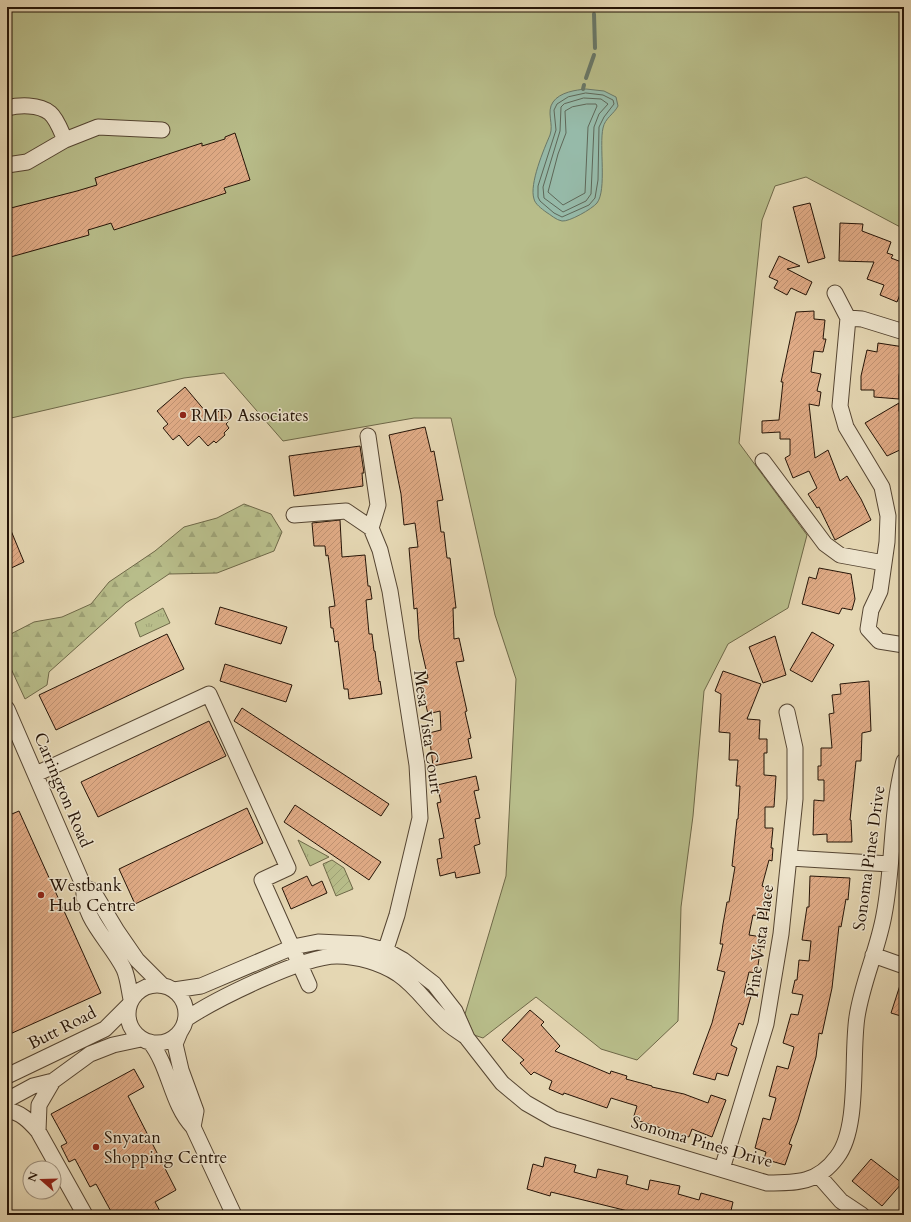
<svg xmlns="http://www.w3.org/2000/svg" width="911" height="1222" viewBox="0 0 911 1222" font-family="Cardo,serif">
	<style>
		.grass { fill: #b8bd8a; stroke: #6e6848 }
		.forest { fill: url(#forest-firs); stroke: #6e6848 }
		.park { fill: url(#park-tufts); stroke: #6e6848 }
		.garden { fill: url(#garden-furrows); stroke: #6e6848 }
		.water { fill: #96baa9; stroke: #697868 }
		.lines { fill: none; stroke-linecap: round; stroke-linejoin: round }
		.shore { stroke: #5e6758; stroke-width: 1 }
		.stream { stroke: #697868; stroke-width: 4 }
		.building { fill: url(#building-hatch); stroke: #251407 }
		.minor-casing { stroke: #554532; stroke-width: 17 }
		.minor { stroke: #eee5ce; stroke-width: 15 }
		.poi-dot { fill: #8f2418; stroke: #eee5ce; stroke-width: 1.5 }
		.labels { text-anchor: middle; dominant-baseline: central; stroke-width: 3; stroke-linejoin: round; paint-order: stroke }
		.poi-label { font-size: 17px; fill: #251407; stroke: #eee5ce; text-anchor: start }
		.street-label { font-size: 17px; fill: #251407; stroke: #eee5ce }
	</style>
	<defs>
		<pattern id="forest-firs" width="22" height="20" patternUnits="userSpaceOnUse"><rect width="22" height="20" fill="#b8bd8a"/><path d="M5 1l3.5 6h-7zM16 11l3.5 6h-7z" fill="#9ea276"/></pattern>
		<pattern id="park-tufts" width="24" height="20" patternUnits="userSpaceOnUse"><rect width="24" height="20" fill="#b8bd8a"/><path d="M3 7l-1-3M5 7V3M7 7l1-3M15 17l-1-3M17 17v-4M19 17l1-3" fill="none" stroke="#9ea276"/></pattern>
		<pattern id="garden-furrows" width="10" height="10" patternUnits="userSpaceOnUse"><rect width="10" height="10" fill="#b8bd8a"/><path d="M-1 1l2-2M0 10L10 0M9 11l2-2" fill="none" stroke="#9ea276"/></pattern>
		<pattern id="building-hatch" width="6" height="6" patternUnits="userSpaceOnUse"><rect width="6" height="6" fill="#e0ab86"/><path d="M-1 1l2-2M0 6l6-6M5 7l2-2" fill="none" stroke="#c09272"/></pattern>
	</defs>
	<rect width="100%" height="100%" fill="#e5d7b3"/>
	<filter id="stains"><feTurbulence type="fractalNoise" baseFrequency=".005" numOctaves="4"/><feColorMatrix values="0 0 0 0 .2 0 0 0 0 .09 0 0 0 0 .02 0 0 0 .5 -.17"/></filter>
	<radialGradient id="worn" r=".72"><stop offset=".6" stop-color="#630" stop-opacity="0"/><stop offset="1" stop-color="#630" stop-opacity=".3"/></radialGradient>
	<!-- grass -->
	<path class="grass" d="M7,7H904V229L806,177L775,186L762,220L739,443L807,535L788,608L728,644L704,691L693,816L681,907L678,1021L637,1060L601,1049L536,997L483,1038L474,1035L465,1014L506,876L516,679L495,615L451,418H414L283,441L224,373L184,378L7,419Z"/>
	<!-- forest -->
	<path class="forest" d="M244,504L271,514L282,532L274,551L217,573L169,574L126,603L49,672L47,685L25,699L7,660V636L34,622L62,617L91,604L109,582L155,551L184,527L217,518Z"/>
	<!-- park -->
	<path class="park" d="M163,608L170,623L140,637L135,623Z
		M298,840L329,857L310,866Z"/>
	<!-- garden -->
	<path class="garden" d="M332,860L344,868L353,889L336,896L323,864Z"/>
	<!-- water -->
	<path class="water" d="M586,89L604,91L616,97L618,106C614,114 605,118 603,128C599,146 607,190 597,203C592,209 569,222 562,221C556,220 551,215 546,212C542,209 535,204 534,199C529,184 544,149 550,135C554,124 546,112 553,102C560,92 576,90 586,89Z"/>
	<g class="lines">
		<!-- shore -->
		<path class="shore" d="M586,93L603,95L613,100L614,104L604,117L599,127L598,180L595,198L589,205L562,217L554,213L540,201L538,197V186L556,130L554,110L557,104L568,97Z
			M584,98L601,99L608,104L599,114L594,127L591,194L586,201L563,212L544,198L543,187L560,131L561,107L564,104Z
			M587,104H596L597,106L588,127L585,193L563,205L548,192L558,154L566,133L565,111L572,107Z"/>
		<!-- stream -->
		<path class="stream" d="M594,14L595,48
			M586,78L594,55
			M583,89L584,85"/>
	</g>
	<!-- building -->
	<path class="building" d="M235,133L250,180L224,188L226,193L114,230L111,223L108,224L88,230L89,235L7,258V209L77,191L97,185L95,178L202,143V146L225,139V137Z
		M810,203L825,258L808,263L793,207Z
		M840,223L863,224L862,231L891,242L887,253L893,255L891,258L904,263V293L901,292L897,302L880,295L884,285L867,279L874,262L839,261Z
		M779,256L800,266L787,269L812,282L806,295L791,288L787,295L774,288L778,281L769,277Z
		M814,311V319L825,320L823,339H826L823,352L814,351L811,372L821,374L817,391L821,392L819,406L809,404L815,458L828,450L840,481L847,476L861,499L871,520L835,540L819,507L817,508L808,494L817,488L809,471L793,478L785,458L790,455V439H780V432L762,433V421L779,420L783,382H781L796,312Z
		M878,343L904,347L899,376V399L874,397V390H861V376L867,350L877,352Z
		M185,387L211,418L220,410L229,421L226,424L229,428L224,433L225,435L216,443L214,441L208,446L199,436L188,446L179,435L173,440L163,428L168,424L157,411Z
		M899,403V411L904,420V448L887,456L865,423Z
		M425,427L431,452L434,451L443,500L437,501L441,532H444L447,558H450L456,608H453L454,639L459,638L464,661L456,662L467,711L465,712L471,738L468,739L472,758L433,766L429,733L441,730L440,711L428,714L420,680L428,678L419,639L417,608L414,609L409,548L418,547L415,523L404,525L401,494L389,435Z
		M360,446L364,473H362L363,486L294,496L289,456Z
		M340,520L342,557L365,555L368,586H370L372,599L366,600L369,634H372L374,651H375L379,682L380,681L382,694L349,699L348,689H344L338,641L335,642L333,628H331L329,607L335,606L328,555L326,556L325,546H314L312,523Z
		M7,521L24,562L7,570Z
		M819,568L851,574L855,599L852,610L842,608L839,614L802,604L809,577L816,579Z
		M220,607L287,627L281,644L215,624Z
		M812,632L834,645L812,682L790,670Z
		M167,634L184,669L56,730L39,695Z
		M775,636L786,675L763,683L749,647Z
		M225,664L292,685L286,702L220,681Z
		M723,671L761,684L747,719L760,720L759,739H767V753H764V775L776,776L774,807H765V828H773L771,848H773L772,861L769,860L762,886L770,889L766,917L753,915L749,935L762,937L757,973L749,972L744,993L751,996L743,1025L739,1023L731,1045L737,1048L728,1076L717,1073L715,1080L693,1074L712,1023L725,972L717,970L723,944H720L723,924L727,902H729L735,867L732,866L737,819H738L740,786H736L738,760H729L730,733L719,732L721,694L715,691Z
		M869,681L871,731L862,733L861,761H856L850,820H851L852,842H827V834L813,835L814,800L824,801V780H818V766H821V748H832L829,714L834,713L832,695L841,694L840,684Z
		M242,708L389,804L381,816L234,721Z
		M209,721L226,756L98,817L81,782Z
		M476,776L479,790L474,791L480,818L475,819L480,844L474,846L480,873L456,878L455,872L440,876L437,859L442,858L439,839L444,838L437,803L441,802L437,785Z
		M295,805L381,862L369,880L284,822Z
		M247,808L263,843L135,904L119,869Z
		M19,811L101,993L10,1034L7,1027V816Z
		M307,876L312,886L322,881L327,893L291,909L282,888Z
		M810,876L850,878L848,900L846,899L841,927L839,926L832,988L822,1034L819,1033L816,1057L798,1120L789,1144L792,1145L785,1165L764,1159L766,1152L755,1148L763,1118L770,1120L776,1098L769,1096L777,1066L788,1069L794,1047L783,1043L791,1014L798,1015L803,995L792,993L795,980H797L799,960L809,961L811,941L802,940L807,907H809Z
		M902,979H904V1017L891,1013Z
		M530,1010L544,1022L541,1025L560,1046L555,1051L610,1074L611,1071L627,1076L626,1079L652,1086V1087L684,1094L708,1103L711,1095L726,1100L712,1137L692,1129L689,1137L633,1119L637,1106L611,1098L607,1108L564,1093L563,1095L549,1089L552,1081L534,1072L531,1075L520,1063L524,1060L502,1040Z
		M134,1069L144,1087L128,1096L176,1190L155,1202L162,1215H113L96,1184L90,1187L75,1159L69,1162L61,1146L67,1143L51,1114Z
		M545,1157L576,1165L574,1172L596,1178L598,1169L628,1176L626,1184L648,1190L650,1180L680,1186L678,1194L699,1200L701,1193L733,1202L730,1215H644L551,1192L550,1196L527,1189L533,1164L543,1167Z
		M871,1159L902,1183L882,1206L852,1181Z"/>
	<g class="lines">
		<!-- minor casing -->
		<g class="minor-casing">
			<path id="minor" d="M7,108C19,105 39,104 50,113C57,119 61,131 65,140
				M7,165L27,162L65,140L98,127L162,130
				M835,293L848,318
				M904,332L862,319L848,318L840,406L846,427L882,487L888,516L887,542L880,591L871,610L868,629L879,641L904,645
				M368,436L378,505L371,528
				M763,461L825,544L840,555L884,563
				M294,515L346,511L371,528L380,550L390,591L417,765L420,818L397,915L381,964
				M7,709L84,887C81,918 111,942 124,969C128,978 129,990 131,999
				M36,774L209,694L288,868L262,880L309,985
				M790,858L890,864
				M84,887L93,891L117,931L137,960L162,985
				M873,955L904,966
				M128 1014a29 29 0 1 1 58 0a29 29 0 1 1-58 0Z
				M174,990L201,986L293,947L318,942L360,944L385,950L403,960L434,984L455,1011L467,1038L502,1083L526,1103L554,1119L767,1183C797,1183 818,1183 837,1157C860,1128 851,1055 857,1017C862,983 878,949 884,915C894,863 890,814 904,761
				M186,1019C216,999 303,956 337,956C358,956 381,963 398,974C417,987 427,1004 443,1019C449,1026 458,1031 465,1036
				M180,1032L175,1044L181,1070L196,1111L193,1127
				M150,1042C170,1067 171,1104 193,1127L234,1215
				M7,1076L105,1029L128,1006
				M7,1100L33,1086L53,1081L90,1054L113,1045L141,1039
				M7,1111C20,1111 30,1122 38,1131L85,1215
				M38,1131L39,1105L53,1081
				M722,1169L766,1024L781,934L795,799V748L787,712
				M819,1176L841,1201L862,1215"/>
		</g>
		<!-- minor -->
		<use href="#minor" class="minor"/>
	</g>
	<!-- markers -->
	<g class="poi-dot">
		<circle cx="183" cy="415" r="4"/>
		<circle cx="41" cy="895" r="4"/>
		<circle cx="96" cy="1147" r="4"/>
	</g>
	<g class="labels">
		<!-- poi labels -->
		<g class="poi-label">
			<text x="191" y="415">RMD Associates</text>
			<text x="49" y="885">Westbank<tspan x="49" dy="20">Hub Centre</tspan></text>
			<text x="104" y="1137">Snyatan<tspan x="104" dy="20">Shopping Centre</tspan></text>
		</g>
		<!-- street labels -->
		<g class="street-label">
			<text transform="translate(428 732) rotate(82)">Mesa Vista Court</text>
			<text transform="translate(63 790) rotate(67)">Carrington Road</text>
			<text transform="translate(869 858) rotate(-82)">Sonoma Pines Drive</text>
			<text transform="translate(760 941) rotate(-82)">Pine Vista Place</text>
			<text transform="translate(62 1028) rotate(-27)">Butt Road</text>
			<text transform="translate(702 1142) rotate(16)">Sonoma Pines Drive</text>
		</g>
	</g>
	<!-- margin -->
	<rect width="911" height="1222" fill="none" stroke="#e5d7b3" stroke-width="24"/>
	<rect x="8" y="8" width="895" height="1206" fill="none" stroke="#251407" stroke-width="2"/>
	<rect x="12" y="12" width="887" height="1198" fill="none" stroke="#251407"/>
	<!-- north arrow -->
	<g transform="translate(42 1180) rotate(290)"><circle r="19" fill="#eee5ce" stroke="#9e917e"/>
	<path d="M0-3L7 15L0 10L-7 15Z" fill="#8f2418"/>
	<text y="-6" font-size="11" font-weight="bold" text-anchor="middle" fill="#251407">N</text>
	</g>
	<rect width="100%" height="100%" filter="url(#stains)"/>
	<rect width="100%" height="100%" fill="url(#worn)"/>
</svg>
